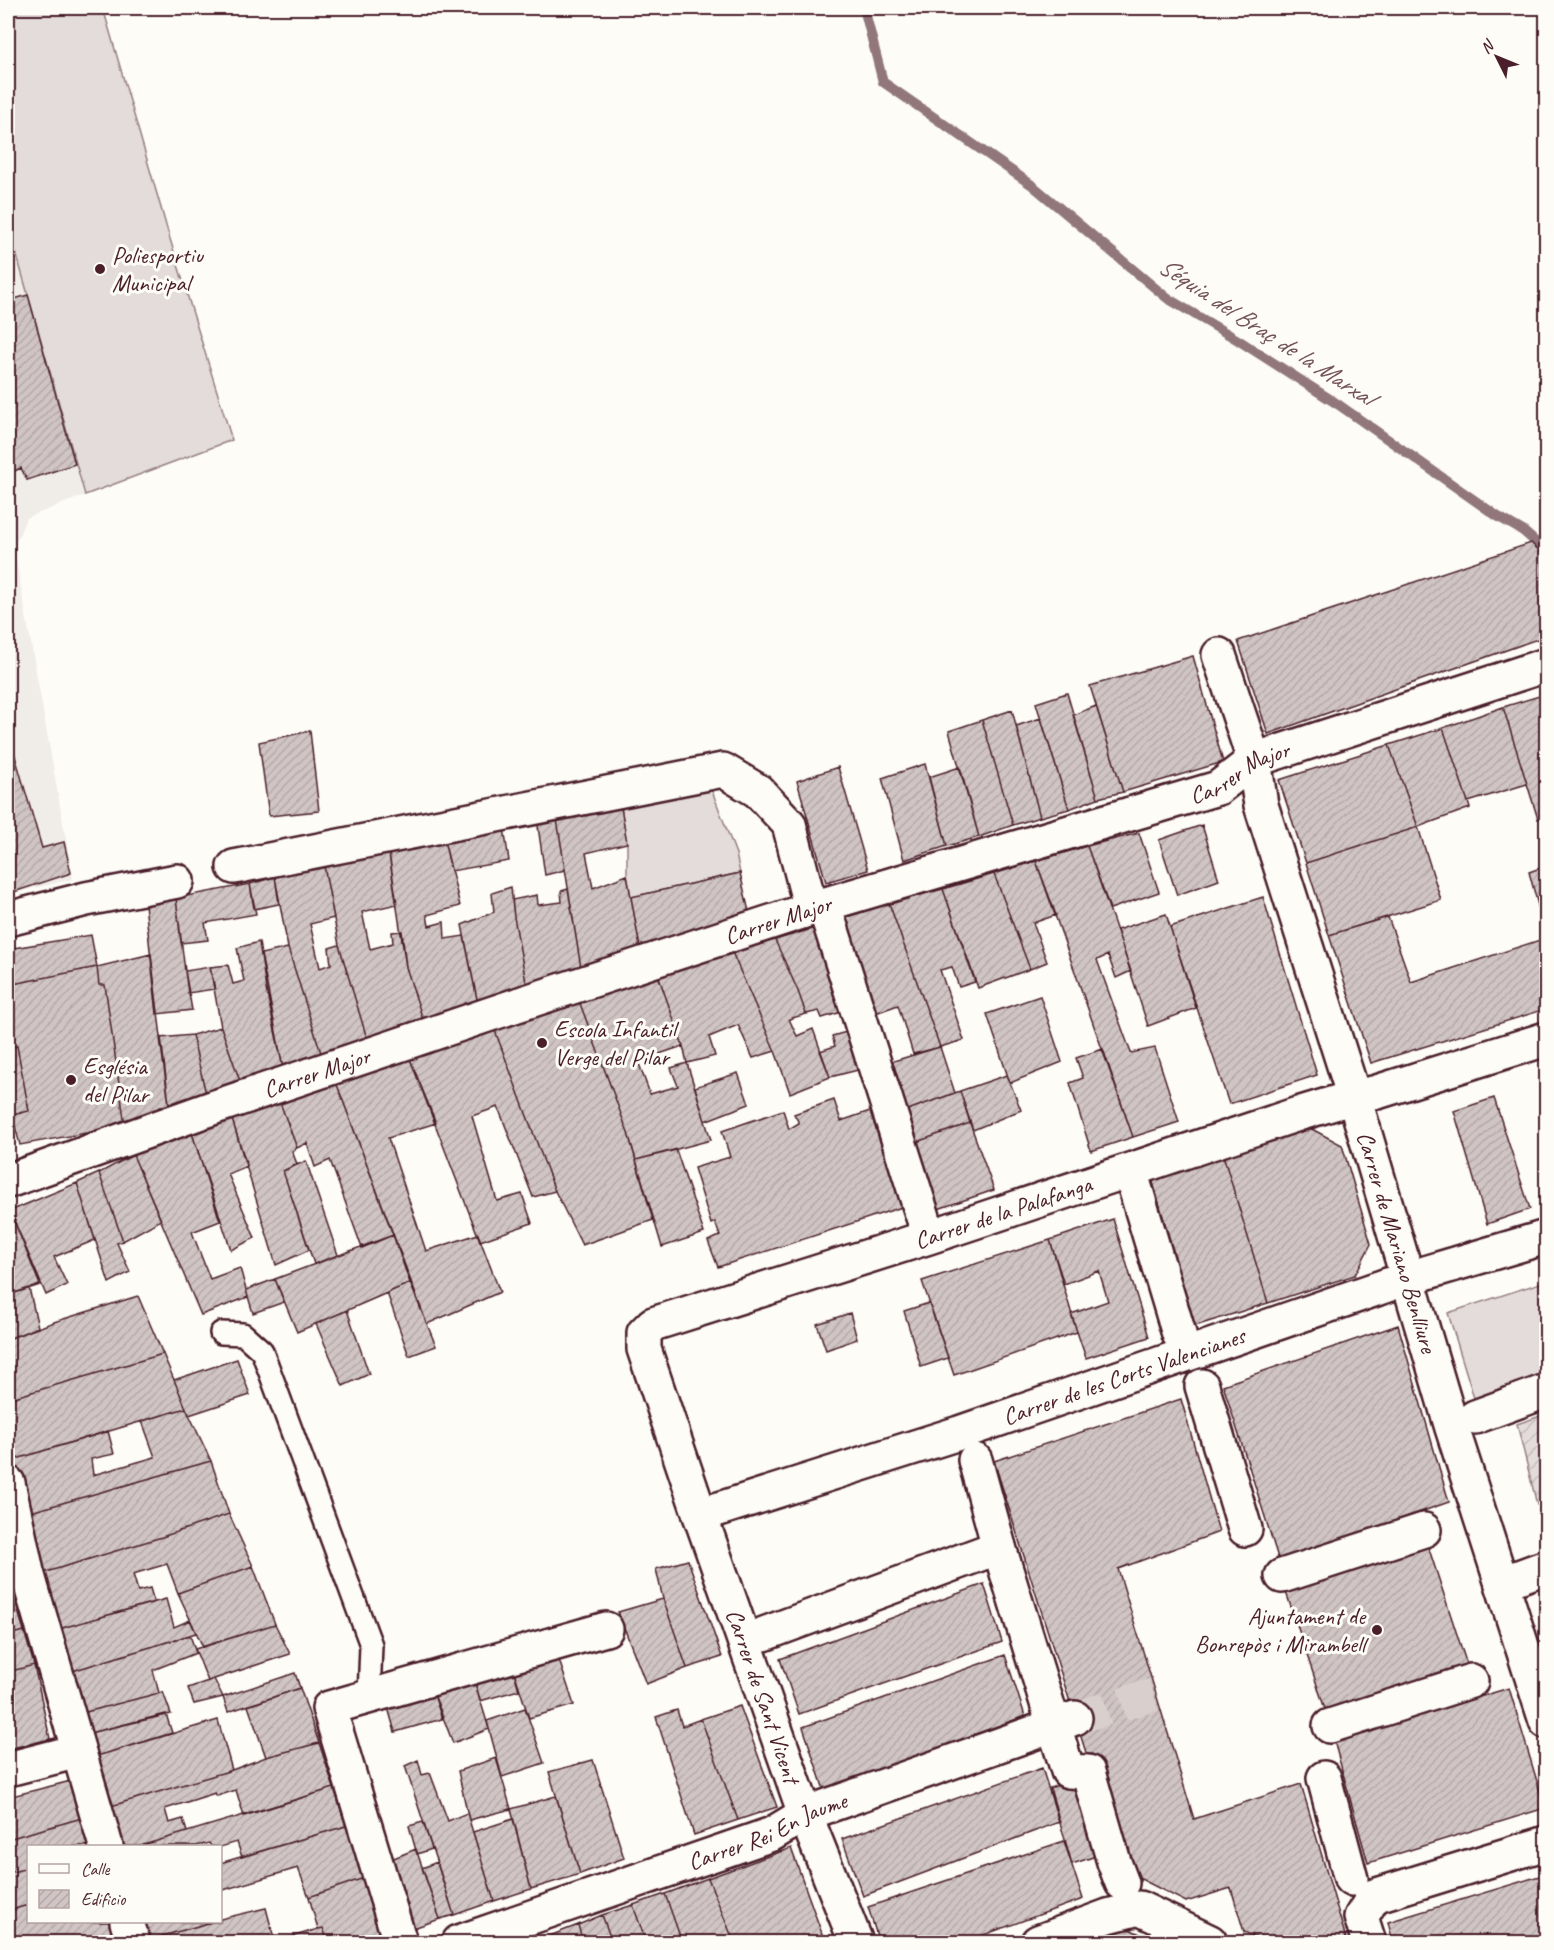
<svg xmlns="http://www.w3.org/2000/svg" width="1554" height="1950" viewBox="0 0 1554 1950" font-family="Caveat,sans-serif">
	<style>
		.built { fill: #f0ece8 }
		.grass { fill: #e3dcda; stroke: #967e82; stroke-width: 1.5 }
		.garden { fill: url(#garden-furrows); stroke: #967e82; stroke-width: 1.5 }
		.lines { fill: none; stroke-linecap: round; stroke-linejoin: round }
		.stream { stroke: #91777b; stroke-width: 10 }
		.building { fill: url(#building-hatch); stroke: #4a1f2b; stroke-width: 1.5 }
		.street-tunnel { stroke: #d9d0ce; stroke-width: 33; stroke-dasharray: 33 16; stroke-linecap: butt }
		.lane-casing { stroke: #4a1f2b; stroke-width: 26 }
		.street-casing { stroke: #4a1f2b; stroke-width: 38 }
		.lane { stroke: #fdfcf7; stroke-width: 21 }
		.street { stroke: #fdfcf7; stroke-width: 33 }
		.poi-dot { fill: #4a1f2b; stroke: #fdfcf7; stroke-width: 2 }
		.labels { text-anchor: middle; dominant-baseline: central; stroke-width: 6; stroke-linejoin: round; paint-order: stroke }
		.poi-label { font-size: 24px; fill: #4a1f2b; stroke: #fdfcf7; text-anchor: start }
		.street-label { font-size: 24px; fill: #4a1f2b; stroke: #fdfcf7 }
		.water-label { font-size: 26px; font-style: italic; fill: #73525a; stroke: #fdfcf7 }
	</style>
	<defs>
		<pattern id="garden-furrows" width="10" height="10" patternUnits="userSpaceOnUse" patternTransform="scale(1.5)"><rect width="10" height="10" fill="#e3dcda"/><path d="M-1 1l2-2M0 10L10 0M9 11l2-2" fill="none" stroke="#c4bcbb"/></pattern>
		<pattern id="building-hatch" width="6" height="6" patternUnits="userSpaceOnUse" patternTransform="scale(1.5)"><rect width="6" height="6" fill="#d0c5c4"/><path d="M-1 1l2-2M0 6l6-6M5 7l2-2" fill="none" stroke="#b4a9a9"/></pattern>
	</defs>
	<rect width="100%" height="100%" fill="#fdfcf7"/>
	<filter id="ink" filterUnits="userSpaceOnUse"><feTurbulence type="fractalNoise" baseFrequency=".0167" numOctaves="2"/><feDisplacementMap in="SourceGraphic" scale="12" xChannelSelector="R" yChannelSelector="G"/><feConvolveMatrix kernelMatrix="1 2 1 2 8 2 1 2 1" color-interpolation-filters="sRGB"/></filter>
	<g filter="url(#ink)">
		<!-- built -->
		<path class="built" d="M13,242L85,495L26,518L14,548L73,879L8,894V243Z"/>
		<!-- grass -->
		<path class="grass" d="M8,8H103L170,239L232,440L85,495L13,242L8,243Z
			M709,783L736,854L740,873L631,897L627,875V843L620,801Z
			M1546,1281V1374L1474,1398L1448,1313Z"/>
		<!-- garden -->
		<path class="garden" d="M1546,1414V1501L1537,1505L1517,1424Z"/>
		<g class="lines">
			<!-- stream -->
			<path class="stream" d="M864,8L883,82L1032,185L1167,298L1238,340L1339,405L1497,516L1523,531L1546,551"/>
		</g>
		<!-- building -->
		<path class="building" d="M28,295L75,464L27,480L21,468L8,474V301Z
			M1531,543L1546,557V636L1268,734L1238,641Z
			M8,591L14,622L8,624Z
			M1193,656L1223,762L1123,792L1090,686Z
			M1067,693L1098,798L1069,809L1036,703Z
			M1546,694V816L1538,819L1503,707Z
			M1096,706L1123,792L1098,798L1073,715Z
			M1503,707L1527,784L1468,802L1443,728Z
			M1012,710L1040,817L1013,825L982,720Z
			M1041,718L1069,809L1040,817L1016,726Z
			M982,720L1013,825L979,837L949,731Z
			M1443,728L1470,808L1418,827L1389,745Z
			M310,731L319,811L269,816L259,742Z
			M8,732L42,848L64,842L71,873L8,894Z
			M1389,745L1418,827L1306,863L1279,780Z
			M925,764L947,846L904,860L882,778Z
			M838,767L868,870L826,882L797,781Z
			M960,767L979,837L947,846L929,777Z
			M620,801L627,843L586,853L593,888L627,875L641,953L582,974L556,813Z
			M556,813L565,870L545,875L537,819Z
			M1202,825L1219,880L1177,895L1159,840Z
			M1418,827L1441,900L1329,935L1306,863Z
			M504,828L509,861L451,871L444,840Z
			M1139,833L1159,892L1110,909L1087,846Z
			M444,840L460,906L427,915L429,926L444,922L445,939L464,936L479,1009L425,1026L406,967L388,848Z
			M1087,846L1131,971L1116,978L1108,955L1097,960L1131,1053L1155,1048L1179,1122L1133,1137L1036,861Z
			M389,853L397,904L362,912L370,949L393,943L392,932L402,931L406,967L425,1026L368,1042L339,945L324,866Z
			M1036,861L1056,915L1033,923L1047,962L1030,969L994,874Z
			M324,866L334,918L310,924L320,968L331,964L329,948L339,945L368,1042L322,1056L288,948L275,877Z
			M1546,866V935L1529,872Z
			M740,873L750,916L641,953L631,897Z
			M994,874L1030,969L978,988L943,889Z
			M275,877L279,904L254,909L250,884Z
			M250,884L256,914L205,923L208,940L181,943L176,898Z
			M511,887L514,917L528,993L479,1009L462,925L494,912L492,893Z
			M568,889L582,974L528,993L514,917L512,900L537,895L538,905L562,902L561,891Z
			M943,889L975,982L959,987L952,967L940,970L964,1040L940,1047L889,903Z
			M1263,897L1317,1075L1229,1104L1170,927Z
			M176,898L185,971L192,1010L157,1014L145,904Z
			M889,903L940,1047L913,1054L898,1005L870,1015L838,920Z
			M1166,914L1196,1008L1148,1026L1117,930Z
			M1388,917L1411,982L1546,938V1009L1371,1063L1329,935Z
			M819,927L848,1010L822,1018L819,1011L806,1014L798,991L775,940Z
			M91,935L97,967L13,984L8,964V949Z
			M775,940L798,991L806,1014L789,1019L797,1036L813,1029L830,1077L790,1093L775,1051L732,952Z
			M259,942L266,989L283,1068L241,1084L221,1027L210,967L228,965L233,984L244,981L237,948Z
			M288,948L322,1056L283,1068L261,954Z
			M732,952L775,1051L753,1058L738,1025L709,1037L715,1056L687,1063L683,1046L658,975Z
			M151,954L170,1112L125,1126L105,985H99L97,967Z
			M97,967L99,985H105L125,1126L20,1145L12,1115L29,1111L17,1046L8,1048V985Z
			M210,967L215,989L188,993L185,971Z
			M658,975L683,1046L638,1061L650,1094L678,1086L671,1068L687,1063L711,1140L636,1160L628,1133L578,998Z
			M1040,996L1062,1062L1010,1083L987,1014Z
			M578,998L628,1133L653,1220L582,1245L555,1191L494,1028Z
			M221,1027L241,1084L207,1098L192,1035Z
			M494,1028L555,1191L533,1197L498,1107L472,1116L497,1201L522,1194L532,1223L480,1241L410,1059Z
			M854,1030L866,1068L830,1077L820,1051L835,1046L832,1036Z
			M192,1035L207,1098L170,1112L160,1038Z
			M17,1046L29,1111L8,1115V1048Z
			M940,1047L955,1093L902,1112L887,1063Z
			M1103,1049L1133,1137L1091,1151L1070,1083L1083,1078L1076,1058Z
			M410,1059L436,1123L388,1138L426,1251L478,1234L500,1292L427,1324L336,1082Z
			M738,1073L749,1104L705,1121L695,1087Z
			M1007,1075L1021,1110L973,1130L960,1091Z
			M336,1082L393,1235L362,1248L330,1160L315,1167L307,1143L297,1148L279,1100Z
			M960,1091L970,1123L911,1144L902,1112Z
			M1494,1098L1530,1209L1487,1224L1454,1111Z
			M279,1100L297,1148L292,1151L297,1164L283,1171L309,1250L276,1265L231,1116Z
			M834,1100L841,1121L870,1111L902,1207L718,1267L708,1241L720,1236L715,1222L711,1224L694,1168L730,1157L722,1131L783,1110L789,1129L799,1123L794,1114Z
			M231,1116L247,1166L228,1174L255,1238L231,1250L191,1130Z
			M970,1123L994,1190L932,1211L911,1144Z
			M1308,1127L1342,1145L1371,1244L1355,1275L1268,1303L1223,1155Z
			M191,1130L220,1221L192,1232L210,1279L240,1268L248,1297L201,1315L133,1155Z
			M676,1150L704,1233L662,1247L636,1160Z
			M133,1155L161,1220L123,1241L99,1173Z
			M1223,1155L1268,1303L1195,1326L1152,1179Z
			M306,1161L338,1255L314,1264L283,1171Z
			M99,1173L123,1241L117,1243L130,1272L109,1283L77,1183Z
			M77,1183L95,1240L54,1257L67,1285L46,1295L10,1211Z
			M10,1211L40,1285L12,1294L8,1280V1212Z
			M1113,1219L1149,1337L1086,1358L1071,1314L1108,1301L1099,1271L1064,1284L1050,1240Z
			M393,1235L410,1283L297,1332L275,1279Z
			M1050,1240L1077,1332L954,1375L922,1281Z
			M275,1279L284,1302L253,1313L246,1290Z
			M410,1283L436,1346L409,1356L387,1293Z
			M29,1288L38,1327L8,1339V1295Z
			M138,1296L163,1354L8,1399V1339L54,1322Z
			M929,1303L948,1358L921,1367L904,1311Z
			M347,1310L369,1374L343,1386L316,1324Z
			M850,1313L857,1339L826,1350L817,1324Z
			M1398,1325L1449,1502L1279,1561L1223,1385Z
			M163,1354L186,1408L13,1460L8,1436V1399Z
			M237,1359L250,1395L189,1415L174,1380Z
			M1181,1399L1219,1532L1118,1569L1194,1819L1301,1784L1347,1942H1267L1244,1932L1231,1888L1186,1902L1123,1870L994,1461Z
			M186,1408L211,1461L27,1513L13,1460L108,1431L114,1454L91,1459L93,1475L155,1457L142,1421Z
			M211,1461L229,1514L162,1537L43,1573L27,1513Z
			M229,1514L253,1566L178,1593L167,1564L133,1574L138,1591L150,1588L154,1602L55,1630L43,1573L162,1537Z
			M1428,1546L1468,1668L1326,1712L1286,1592Z
			M688,1560L722,1657L687,1668L663,1599L656,1569Z
			M253,1566L275,1624L203,1647L178,1593Z
			M984,1584L1002,1642L799,1714L780,1659Z
			M11,1587L24,1631L8,1635V1588Z
			M166,1599L174,1627L190,1620L196,1633L69,1672L55,1630Z
			M663,1599L687,1668L646,1684L618,1612Z
			M275,1624L290,1654L208,1681L195,1649Z
			M24,1631L34,1665L8,1672V1635Z
			M190,1635L196,1653L153,1670L159,1693L82,1713L69,1672Z
			M557,1654L574,1705L529,1718L512,1665Z
			M1005,1655L1025,1716L824,1790L803,1727Z
			M34,1665L50,1739L8,1749V1672Z
			M512,1665L519,1690L480,1701L473,1676Z
			M295,1673L300,1688L228,1712L223,1697Z
			M473,1676L489,1729L453,1743L432,1689Z
			M214,1679L223,1697L194,1704L188,1688Z
			M300,1688L319,1743L266,1757L248,1706Z
			M1509,1688L1545,1808L1368,1863L1334,1741Z
			M432,1689L442,1719L395,1732L387,1704Z
			M163,1692L171,1714L89,1733L82,1713Z
			M740,1706L777,1807L738,1820L701,1719Z
			M525,1708L544,1763L502,1777L487,1721Z
			M677,1710L682,1726L701,1719L738,1820L694,1835L656,1717Z
			M166,1714L172,1733L97,1756L89,1733Z
			M218,1720L232,1770L111,1806L97,1756Z
			M319,1743L334,1788L244,1816L236,1790L217,1796L215,1793L165,1809L169,1823L183,1819L187,1832L140,1846H121L111,1806L232,1770L266,1757Z
			M496,1758L511,1809L469,1820L458,1771Z
			M418,1760L422,1775L430,1773L448,1821L467,1813L494,1901L454,1915L405,1766Z
			M593,1760L624,1858L580,1874L549,1772Z
			M1042,1768L1059,1822L863,1896L842,1839Z
			M1081,1777L1105,1853L1072,1864L1050,1788Z
			M71,1781L82,1818L8,1839V1797Z
			M334,1788L346,1826L242,1857L237,1842L220,1847L211,1846L209,1843L196,1846H140Z
			M556,1796L580,1874L531,1889L511,1809Z
			M82,1818L91,1846H28V1868L8,1873V1839Z
			M513,1819L531,1889L494,1901L473,1832Z
			M423,1822L432,1849L417,1854L409,1826Z
			M346,1826L364,1878L309,1897L298,1868L220,1891V1863Z
			M1064,1841L1083,1899L964,1942H879L868,1907Z
			M791,1848L825,1942H734L708,1878Z
			M416,1849L440,1919L413,1928L389,1860Z
			M437,1862L454,1915L440,1919L422,1868Z
			M28,1868V1905L8,1911V1873Z
			M1546,1874V1942H1393L1388,1922Z
			M364,1878L384,1941L378,1942H328L323,1928L318,1929L309,1897Z
			M708,1878L734,1942H682L665,1894Z
			M665,1894L682,1942H646L633,1905Z
			M28,1905V1922H110L116,1942H8V1911Z
			M633,1905L646,1942H612L602,1915Z
			M266,1908L275,1942H149L148,1940L212,1922H220V1919Z
			M602,1915L612,1942H583L578,1925Z
			M142,1922H212L148,1940Z
			M578,1925L583,1942H534Z
			M323,1928L328,1942H275L318,1929Z
			M1127,1928L1157,1942H1089Z"/>
		<g class="lines">
			<!-- street-tunnel -->
			<path class="street-tunnel" d="M1075,1718L1156,1694"/>
			<!-- lane casing -->
			<g class="lane-casing">
				<path id="lane" d="M221,1333L243,1334L262,1351L371,1645L369,1697"/>
			</g>
			<!-- street casing -->
			<g class="street-casing">
				<g id="street">
					<path id="s1" d="M1219,655L1254,760L1261,805L1354,1097L1452,1428L1546,1721"/>
					<path d="M234,867L723,770L758,791L789,824L811,909"/>
					<path d="M8,919L86,899L177,881"/>
					<path d="M829,921L923,1217"/>
					<path d="M1132,1177L1179,1334"/>
					<path id="s2" d="M8,1181L215,1107L523,1003L826,904L1218,788L1254,760L1546,665"/>
					<path d="M1202,1386L1245,1529"/>
					<path d="M1475,1417L1546,1391"/>
					<path d="M975,1460L999,1547L1068,1771L1088,1772L1114,1862L1122,1883"/>
					<path d="M8,1483L27,1572L106,1846"/>
					<path id="s3" d="M700,1515L959,1433L1408,1278L1546,1237"/>
					<path d="M1282,1576L1424,1530"/>
					<path d="M1502,1583L1546,1567"/>
					<path d="M764,1634L999,1547"/>
					<path d="M1330,1726L1471,1681"/>
					<path d="M8,1769L78,1751"/>
					<path d="M1324,1778L1351,1879"/>
					<path d="M127,1922L133,1942"/>
					<path d="M400,1942L329,1708L606,1629"/>
					<path id="s4" d="M459,1942L772,1834L805,1814L1075,1718"/>
					<path id="s5" d="M856,1942L805,1814L700,1515L644,1349V1333L653,1324L929,1237L1298,1114L1354,1097L1377,1092L1546,1039"/>
					<path d="M1038,1942L1108,1916L1139,1908L1210,1942"/>
					<path d="M1369,1942L1361,1917L1374,1896L1546,1843"/>
				</g>
			</g>
			<!-- lane -->
			<use href="#lane" class="lane"/>
			<!-- street -->
			<use href="#street" class="street"/>
		</g>
	</g>
	<!-- markers -->
	<g class="poi-dot">
		<circle cx="100" cy="269" r="6"/>
		<circle cx="542" cy="1043" r="6"/>
		<circle cx="71" cy="1080" r="6"/>
		<circle cx="1377" cy="1630" r="6"/>
	</g>
	<g class="labels">
		<!-- poi labels -->
		<g class="poi-label">
			<text x="112" y="255">Poliesportiu<tspan x="112" dy="28">Municipal</tspan></text>
			<text x="554" y="1029">Escola Infantil<tspan x="554" dy="28">Verge del Pilar</tspan></text>
			<text x="83" y="1066">Església<tspan x="83" dy="28">del Pilar</tspan></text>
			<text x="1365" y="1616" text-anchor="end">Ajuntament de<tspan x="1365" dy="28">Bonrepòs i Mirambell</tspan></text>
		</g>
		<!-- street labels -->
		<g class="street-label">
			<text stroke="none"><textPath href="#s2" startOffset="1299">Carrer Major</textPath></text>
			<text stroke="none"><textPath href="#s2" startOffset="813">Carrer Major</textPath></text>
			<text stroke="none"><textPath href="#s2" startOffset="327">Carrer Major</textPath></text>
			<text stroke="none"><textPath href="#s5" startOffset="1026">Carrer de la Palafanga</textPath></text>
			<text stroke="none"><textPath href="#s1" startOffset="614">Carrer de Mariano Benlliure</textPath></text>
			<text stroke="none"><textPath href="#s3" startOffset="446">Carrer de les Corts Valencianes</textPath></text>
			<text transform="translate(763 1696) rotate(71)">Carrer de Sant Vicent</text>
			<text stroke="none"><textPath href="#s4" startOffset="328">Carrer Rei En Jaume</textPath></text>
		</g>
		<!-- water labels -->
		<g class="water-label">
			<text transform="translate(1266 331) rotate(33)">Séquia del Braç de la Marxal</text>
		</g>
	</g>
	<!-- margin -->
	<rect width="1554" height="1950" fill="none" stroke="#fdfcf7" stroke-width="30"/>
	<rect x="15" y="15" width="1524" height="1920" fill="none" stroke="#4a1f2b" stroke-width="2" filter="url(#ink)"/>
	<!-- legend -->
	<rect x="27" y="1845" width="195" height="78" fill="#fdfcf7" stroke="#b5a4a5" stroke-width="1.5"/>
	<rect x="39" y="1864" width="30" height="9" fill="#fdfcf7" stroke="#b5a4a5" stroke-width="1.5"/>
	<text x="81" y="1875" font-size="18" fill="#4a1f2b">Calle</text>
	<rect x="39" y="1890" width="30" height="18" fill="url(#building-hatch)" stroke="#b5a4a5" stroke-width="1.5"/>
	<text x="81" y="1905" font-size="18" fill="#4a1f2b">Edificio</text>
	<!-- north arrow -->
	<g transform="translate(1497 57) rotate(313)" stroke="#fdfcf7" stroke-width="4.5" paint-order="stroke">
	<path d="M0-4.5L10 22L0 15L-10 22Z" fill="#4a1f2b"/>
	<text y="-9" font-size="16" font-weight="bold" text-anchor="middle" fill="#4a1f2b">N</text>
	</g>
</svg>
